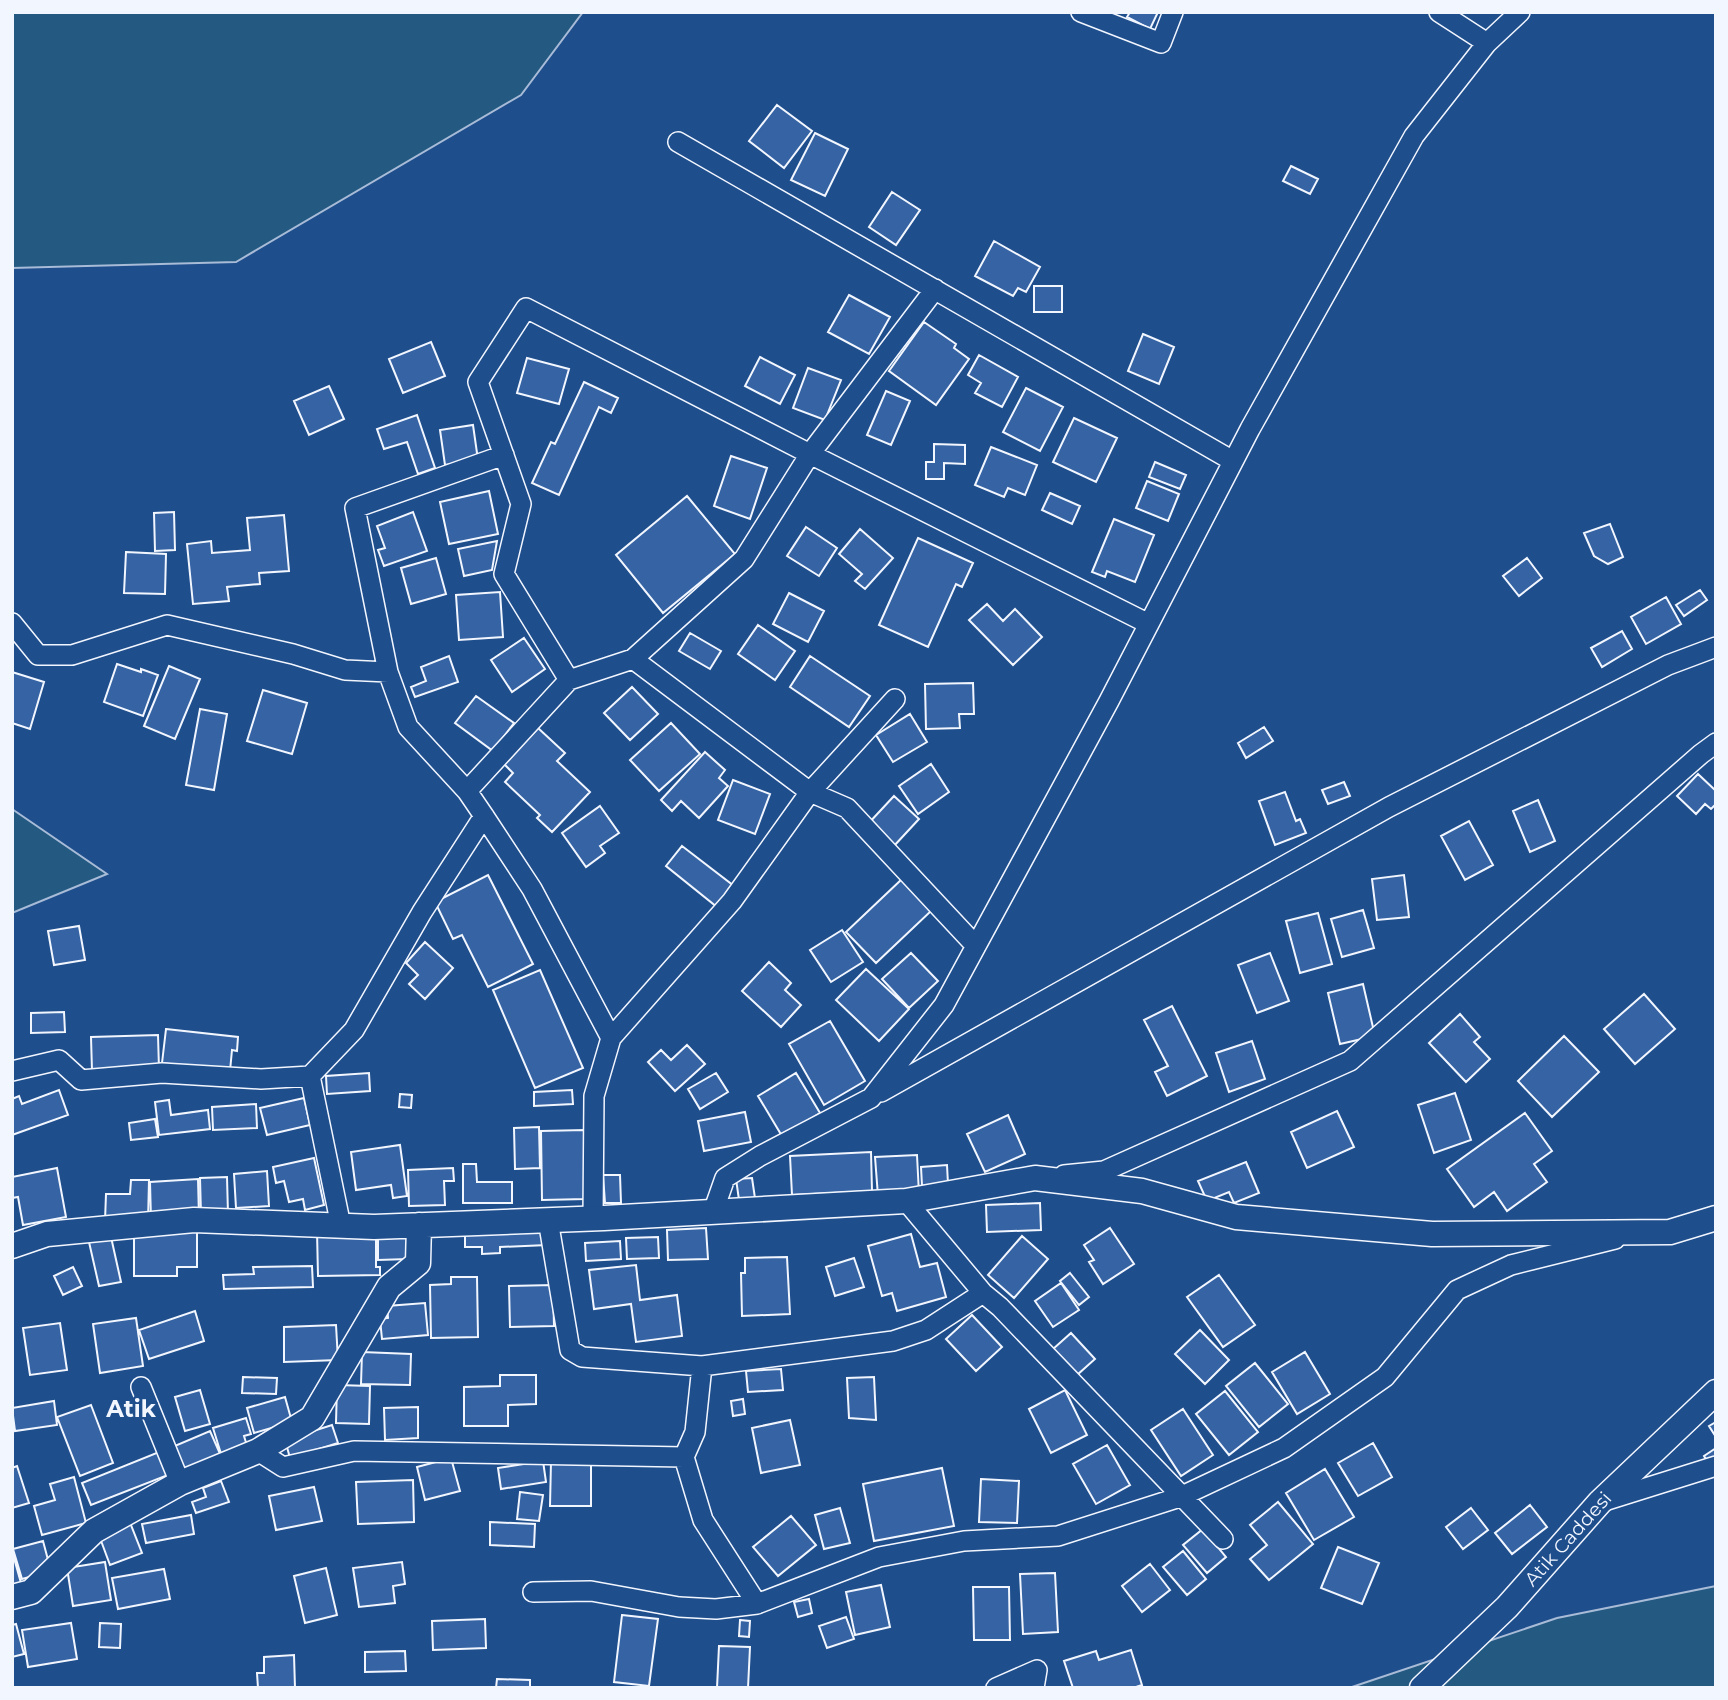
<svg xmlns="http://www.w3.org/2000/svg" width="1728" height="1700" viewBox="0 0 1728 1700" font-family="Montserrat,sans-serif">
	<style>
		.green { fill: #245a82; stroke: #a8bbd7; stroke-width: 2 }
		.building { fill: #3563a3; stroke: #f2f6ff; stroke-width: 2 }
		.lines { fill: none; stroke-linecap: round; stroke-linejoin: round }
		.minor-casing { stroke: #f2f6ff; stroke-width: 22 }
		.tertiary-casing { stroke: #f2f6ff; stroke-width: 27 }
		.minor { stroke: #1f4e8c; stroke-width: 19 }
		.tertiary { stroke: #1f4e8c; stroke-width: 24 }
		.labels { text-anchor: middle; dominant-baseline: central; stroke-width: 5; stroke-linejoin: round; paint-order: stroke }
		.street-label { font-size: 19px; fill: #f2f6ff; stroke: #1f4e8c }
		.quarter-label { font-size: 23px; font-weight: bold; fill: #f2f6ff; stroke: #1f4e8c }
	</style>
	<rect width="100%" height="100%" fill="#1f4e8c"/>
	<!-- green -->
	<path class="green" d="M12,12H583L521,95L236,262L12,268Z
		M12,809L107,874L12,913Z
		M1716,1586V1688H1349L1557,1618Z"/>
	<!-- building -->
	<path class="building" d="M1130,12H1158L1150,29L1127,17Z
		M777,105L812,131L784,168L749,141Z
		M815,133L848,149L825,196L791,180Z
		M1291,166L1318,179L1310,194L1283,181Z
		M892,192L920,210L896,245L869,227Z
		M994,241L1040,267L1026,292L1018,288L1013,296L975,276Z
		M1034,286H1062V312H1034Z
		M849,295L890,317L869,354L828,332Z
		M924,322L956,344L954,348L969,359L936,405L889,371Z
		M1143,334L1174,347L1159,384L1128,371Z
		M431,342L445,376L403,393L389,359Z
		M979,355L1018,377L1002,407L975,393L981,383L968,375Z
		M760,357L795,375L780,404L745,386Z
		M527,358L569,369L559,404L517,393Z
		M808,368L841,380L825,420L793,408Z
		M584,382L618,398L611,413L599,407L559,495L532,483L551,442L555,444Z
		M329,386L344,419L309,435L294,401Z
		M1026,388L1063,407L1040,451L1003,432Z
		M886,391L910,401L891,445L867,435Z
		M417,415L435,468L418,474L407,442L384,449L377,429Z
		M1074,418L1117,438L1096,482L1053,462Z
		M473,425L478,460L445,465L440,430Z
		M934,444L965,445V464L944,463V479H926V462H934Z
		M991,447L1037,465L1025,495L1008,488L1004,497L975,485Z
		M731,456L767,468L750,519L714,506Z
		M1155,462L1186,475L1180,489L1149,477Z
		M1147,481L1179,494L1168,521L1136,508Z
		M489,491L498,534L449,544L440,502Z
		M1050,493L1080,506L1072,524L1042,510Z
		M687,496L735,554L663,613L616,555Z
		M174,512L175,550L155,551L154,513Z
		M413,512L427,551L384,566L378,550L385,548L377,526Z
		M284,515L289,571L259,573L260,584L227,587L229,601L193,604L187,544L211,541L212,553L250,550L247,518Z
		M1114,519L1154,535L1135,582L1107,571L1105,577L1092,572Z
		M1610,524L1623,557L1608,564L1594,556L1584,533Z
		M806,527L837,548L819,576L787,556Z
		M860,529L893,558L865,589L855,581L862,574L839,554Z
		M918,538L973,563L962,587L956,584L928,647L879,625Z
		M497,541L492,570L464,576L458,549Z
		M126,552L166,554L165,594L124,593Z
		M436,558L446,594L411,604L401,568Z
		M1527,558L1542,578L1519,596L1503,576Z
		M1700,590L1707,600L1684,616L1676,605Z
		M500,592L503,637L459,640L456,595Z
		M789,593L824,611L808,642L773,624Z
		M1666,597L1681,624L1646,644L1631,617Z
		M987,604L1003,621L1015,609L1042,637L1013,665L969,620Z
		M758,625L795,651L775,680L738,654Z
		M1622,631L1632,649L1602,667L1591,648Z
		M690,633L721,651L710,669L679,651Z
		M524,638L545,669L512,692L491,660Z
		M449,656L458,682L415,697L411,687L426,681L421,667Z
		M810,656L870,696L849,727L790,687Z
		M117,664L141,672V669L158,675L143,716L104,702Z
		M169,666L200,679L175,739L144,726Z
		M12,672L44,682L30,729L12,723Z
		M973,683L974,714H959L960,728L926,729L925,684Z
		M632,687L658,714L630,740L604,713Z
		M263,690L307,703L292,754L247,741Z
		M476,696L514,723L493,751L455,723Z
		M200,709L227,714L214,790L186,785Z
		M910,714L927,742L893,762L876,735Z
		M671,723L700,754L659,791L630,760Z
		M1264,727L1273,741L1246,758L1238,743Z
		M538,728L565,753L557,761L590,792L552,832L537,818L540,815L505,782L513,773L504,764Z
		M705,752L725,770L719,778L728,786L699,818L681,801L672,811L661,800Z
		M931,764L949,792L918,814L899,786Z
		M1698,774L1716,791V804L1711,809L1705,804L1696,814L1677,796Z
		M733,780L770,794L755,834L718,820Z
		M1344,782L1350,796L1328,804L1322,790Z
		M1285,792L1296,821L1300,819L1306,833L1275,845L1259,801Z
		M894,796L919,819L893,847L867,825Z
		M1538,800L1555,841L1530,852L1513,811Z
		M600,806L619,833L600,846L605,853L586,867L562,833Z
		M1469,821L1493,865L1465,880L1441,836Z
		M682,846L734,886L717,907L666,866Z
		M488,875L533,964L488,987L462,935L453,939L435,902Z
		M1404,875L1409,917L1377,920L1372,879Z
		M902,879L931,911L876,963L846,932Z
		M1363,910L1374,948L1342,957L1331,919Z
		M1318,913L1332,964L1300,973L1286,921Z
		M79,926L85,960L54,965L48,931Z
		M842,930L863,962L831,982L810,950Z
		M425,942L453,968L425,999L409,984L418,975L406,963Z
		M911,953L938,981L909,1008L882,979Z
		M1270,953L1289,1001L1257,1013L1238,965Z
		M769,962L791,983L785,990L801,1005L781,1027L742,991Z
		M866,969L909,1009L879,1041L836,1000Z
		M540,970L583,1068L535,1088L493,990Z
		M1363,984L1375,1036L1340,1044L1328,993Z
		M1644,994L1675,1029L1635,1064L1604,1029Z
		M1172,1006L1207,1076L1167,1096L1155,1072L1168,1066L1144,1020Z
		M64,1012L65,1032L31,1033V1013Z
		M1460,1014L1480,1037L1474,1042L1490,1059L1466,1082L1429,1043Z
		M830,1021L865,1081L824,1105L789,1044Z
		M166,1029L238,1037L237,1051L232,1050L230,1071L162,1063Z
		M158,1035L159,1069L92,1071L91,1037Z
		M1564,1036L1599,1072L1552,1117L1518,1081Z
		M1252,1041L1265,1079L1229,1092L1216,1053Z
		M687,1045L705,1064L675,1091L648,1062L661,1050L671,1060Z
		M369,1073L370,1091L327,1094L326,1076Z
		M716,1073L728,1092L700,1109L688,1089Z
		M796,1073L820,1113L782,1136L758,1096Z
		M59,1090L68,1115L12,1135V1099L19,1096L22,1104Z
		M572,1090L573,1104L534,1106V1092Z
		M1455,1093L1471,1140L1434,1153L1418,1105Z
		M400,1094L412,1095L411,1108L399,1107Z
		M304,1098L310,1125L267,1135L260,1108Z
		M169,1100L171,1115L208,1110L210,1129L159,1135L155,1102Z
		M256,1104L257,1128L213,1130L212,1107Z
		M1337,1111L1354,1147L1307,1168L1291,1132Z
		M745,1112L751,1142L704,1151L698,1121Z
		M1525,1113L1552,1151L1534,1164L1547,1182L1507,1211L1494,1192L1474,1207L1447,1169Z
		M1008,1115L1025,1154L985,1172L967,1134Z
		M155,1119L158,1137L131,1140L129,1123Z
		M539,1127L540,1168L515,1169L514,1128Z
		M585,1130L586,1199L542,1200L541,1131Z
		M400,1145L407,1196L393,1198L391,1185L356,1190L351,1152Z
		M871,1152L872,1191L792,1195L790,1156Z
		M917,1155L919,1194L878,1196L875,1157Z
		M314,1158L324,1205L305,1210L303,1199L289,1202L284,1181L276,1183L273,1167Z
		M1246,1162L1259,1193L1234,1203L1229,1192L1207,1201L1198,1181Z
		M463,1164H476L477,1182H512V1203H463Z
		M947,1165L948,1184L922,1186L921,1167Z
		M57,1168L66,1217L23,1225L18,1197L12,1198V1177Z
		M453,1168L454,1181H444L445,1205L409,1206L408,1170Z
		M267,1171L269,1206L236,1208L234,1174Z
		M603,1175H620L621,1203H605Z
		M227,1177L228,1214H201L200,1178Z
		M752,1178L756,1205L740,1207L736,1179Z
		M198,1179L199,1218L151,1220L150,1182Z
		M131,1180H149L148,1222L105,1221L106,1194H130Z
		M1040,1203L1041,1230L987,1232L986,1205Z
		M546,1225L547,1245L500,1247V1253L482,1254V1247H465V1228Z
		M408,1227V1259L378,1260V1228Z
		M706,1228L708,1259L668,1260L667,1230Z
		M1110,1228L1134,1264L1103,1284L1089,1262L1094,1260L1084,1245Z
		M376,1230V1267H380V1275L318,1276L317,1231Z
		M134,1232H197V1267H177V1276H134Z
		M911,1234L920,1267L937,1263L946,1297L897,1311L892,1293L882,1296L868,1246Z
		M1022,1236L1048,1259L1014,1298L988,1275Z
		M111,1237L121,1282L99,1286L89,1242Z
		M658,1237L659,1258L627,1259L626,1238Z
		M620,1241L621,1259L586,1261L585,1243Z
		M787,1257L790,1314L742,1316L741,1273H745V1258Z
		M854,1258L864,1287L835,1296L826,1267Z
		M636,1265L640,1300L677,1295L682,1336L636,1342L631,1304L594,1309L589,1270Z
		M312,1266L313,1287L224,1289L223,1275L254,1274L253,1267Z
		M73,1267L82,1286L63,1295L54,1276Z
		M1070,1273L1089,1297L1079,1305L1060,1281Z
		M1219,1275L1255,1325L1223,1347L1187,1297Z
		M451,1277H477L478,1337L431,1338L430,1285L451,1284Z
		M1061,1283L1079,1310L1053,1327L1035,1301Z
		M553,1285L554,1326L510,1327L509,1286Z
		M425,1303L428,1335L382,1339L380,1319L388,1318L387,1306Z
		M195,1311L204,1341L149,1359L139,1330Z
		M972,1315L1002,1347L976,1371L946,1339Z
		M136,1318L143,1366L100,1373L93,1324Z
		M60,1323L67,1370L30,1375L23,1328Z
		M336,1325L338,1360L284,1362V1327Z
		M1200,1330L1229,1360L1205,1384L1175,1354Z
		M1071,1333L1095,1359L1077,1375L1053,1349Z
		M362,1352L411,1354L410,1385L361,1384Z
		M1305,1352L1330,1394L1297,1414L1272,1372Z
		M1255,1363L1288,1404L1259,1427L1226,1386Z
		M781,1369L783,1390L748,1392L746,1371Z
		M500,1375H536V1404L508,1405V1426H464V1387L500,1386Z
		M243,1377L277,1378L276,1394L242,1393Z
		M874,1377L876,1420L849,1418L847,1378Z
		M337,1385L370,1386L369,1424L336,1423Z
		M200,1390L210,1424L185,1431L175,1397Z
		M1065,1390L1087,1435L1051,1453L1029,1409Z
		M1225,1391L1258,1432L1229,1455L1196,1414Z
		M285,1397L292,1422L254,1433L247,1408Z
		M743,1399L745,1414L733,1416L731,1401Z
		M54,1401L57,1425L15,1431L12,1408Z
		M91,1405L113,1463L80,1476L57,1417Z
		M418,1407V1438L385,1440L384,1408Z
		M1183,1409L1213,1455L1181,1476L1151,1430Z
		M246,1418L251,1434L244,1436L248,1449L222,1457L213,1428Z
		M790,1420L800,1465L761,1473L752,1428Z
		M1716,1422V1437L1709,1426Z
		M332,1425L338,1443L290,1458L285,1440Z
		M210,1431L221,1456L181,1472L170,1448Z
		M1373,1443L1392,1477L1358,1496L1338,1463Z
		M1107,1445L1130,1485L1096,1504L1073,1464Z
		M1716,1448V1465L1711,1467L1704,1456Z
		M159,1452L168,1475L91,1505L82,1483Z
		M451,1458L460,1491L425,1500L417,1467Z
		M543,1461L546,1482L501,1489L498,1468Z
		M551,1461L591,1462V1506H550Z
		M17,1466L29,1503L12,1508V1468Z
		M942,1468L954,1526L874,1541L863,1484Z
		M1325,1469L1354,1517L1314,1540L1286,1493Z
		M74,1477L86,1523L42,1535L34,1506L55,1500L50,1484Z
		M981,1479L1019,1481L1017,1523L979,1522Z
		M413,1480L414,1522L358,1524L356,1482Z
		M221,1481L229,1502L196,1513L192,1502L206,1497L203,1488Z
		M314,1487L322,1521L276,1530L269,1496Z
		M520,1492L543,1495L539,1521L517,1519Z
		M1278,1502L1313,1544L1269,1580L1250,1559L1267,1545L1250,1525Z
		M1530,1505L1547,1527L1512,1554L1495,1533Z
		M840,1508L850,1543L824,1549L815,1515Z
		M1471,1508L1488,1530L1463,1549L1446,1527Z
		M191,1515L194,1534L146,1543L142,1524Z
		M791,1516L816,1545L778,1576L753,1547Z
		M129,1520L142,1553L110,1565L100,1538Z
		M490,1522L535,1524L534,1547L490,1545Z
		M1203,1529L1226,1557L1207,1573L1183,1545Z
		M43,1541L51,1571L22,1579L13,1549Z
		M1338,1547L1379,1563L1362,1604L1321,1588Z
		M12,1551L21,1583L12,1586Z
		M1183,1551L1206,1579L1187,1595L1163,1567Z
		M105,1562L111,1600L73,1606L67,1568Z
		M402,1562L405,1584L393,1586L395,1603L359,1607L353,1568Z
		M1150,1564L1170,1590L1142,1612L1122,1586Z
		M326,1568L337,1615L305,1623L294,1576Z
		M164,1569L170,1599L118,1609L112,1578Z
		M1055,1573L1058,1632L1023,1634L1020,1574Z
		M881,1585L890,1627L855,1635L846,1592Z
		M973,1587H1009L1010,1640H974Z
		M809,1599L812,1613L798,1617L794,1602Z
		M622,1615L658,1619L649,1686L614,1682Z
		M846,1617L854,1639L827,1648L819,1626Z
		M485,1619L486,1648L433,1650L432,1621Z
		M740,1620L750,1621L749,1637L739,1636Z
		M71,1623L77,1659L28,1667L22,1630Z
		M100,1623L121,1624L120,1648L99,1647Z
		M16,1624L24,1654L12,1657V1625Z
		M719,1646L750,1647L748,1688H717Z
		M1131,1650L1142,1685L1133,1688H1073L1064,1661L1096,1651L1099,1660Z
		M405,1651L406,1671L365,1672V1652Z
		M294,1655L295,1688H258L257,1673H264V1657Z
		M497,1679L530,1680V1688H496Z"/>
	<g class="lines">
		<!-- minor casing -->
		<g class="minor-casing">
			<path id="minor" d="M1081,12L1161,43L1173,12
				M1439,12L1487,43
				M678,142L1233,461
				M504,455L355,508L388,672L408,727L467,791L484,816L532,889L611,1038L594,1096L593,1218
				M12,623L38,655H72L167,625L293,654L345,670L388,672
				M633,659L744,559L810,454L935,289
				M467,791L569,680
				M976,946L847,808L810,792L633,659L569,680L504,574L521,504L478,382L526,308L810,454L1149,624
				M611,1038L732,901L810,792L895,699
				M12,1071L59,1060L81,1080L162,1073L261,1079L310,1076L354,1030L422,912L484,816
				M310,1076L341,1226
				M881,1092L1389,807L1668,665L1716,647
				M1064,1175L1104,1171L1350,1061L1701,754L1716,743
				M906,1201L983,1293L1000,1307L1223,1539
				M713,1212L725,1178L760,1156L871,1098L944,1005L1109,701L1250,429L1414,136L1487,43L1520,12
				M548,1220L570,1350L582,1357L702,1366L893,1341L926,1330L983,1293
				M141,1387L180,1483
				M258,1451L283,1467L354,1451L684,1457
				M1601,1502L1716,1466
				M533,1592L591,1591L679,1607L716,1609L757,1604L703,1520L684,1457L695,1432L702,1366
				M757,1604L879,1557L964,1541L1058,1536L1180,1497L1284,1448L1385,1377L1457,1290L1511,1265L1615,1239
				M996,1688L1037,1670L1034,1688"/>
		</g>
		<!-- tertiary casing -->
		<g class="tertiary-casing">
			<path id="tertiary" d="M12,1246L47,1234L194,1220L374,1227L604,1218L906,1201L1035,1178L1142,1191L1236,1217L1432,1234L1670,1232L1716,1218
				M12,1597L31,1592L94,1531L180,1483L258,1451L312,1418L389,1287L418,1263L419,1225
				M1422,1688L1507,1607L1600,1502L1716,1392"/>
		</g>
		<!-- minor -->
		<use href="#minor" class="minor"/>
		<!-- tertiary -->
		<use href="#tertiary" class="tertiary"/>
	</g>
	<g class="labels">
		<!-- street labels -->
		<g class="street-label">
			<text transform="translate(1568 1539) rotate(-48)">Atik Caddesi</text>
		</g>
		<!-- quarter labels -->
		<g class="quarter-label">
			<text x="131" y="1409">Atik</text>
		</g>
	</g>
	<!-- border -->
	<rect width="1728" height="1700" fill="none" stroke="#f2f6ff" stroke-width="28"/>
</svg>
